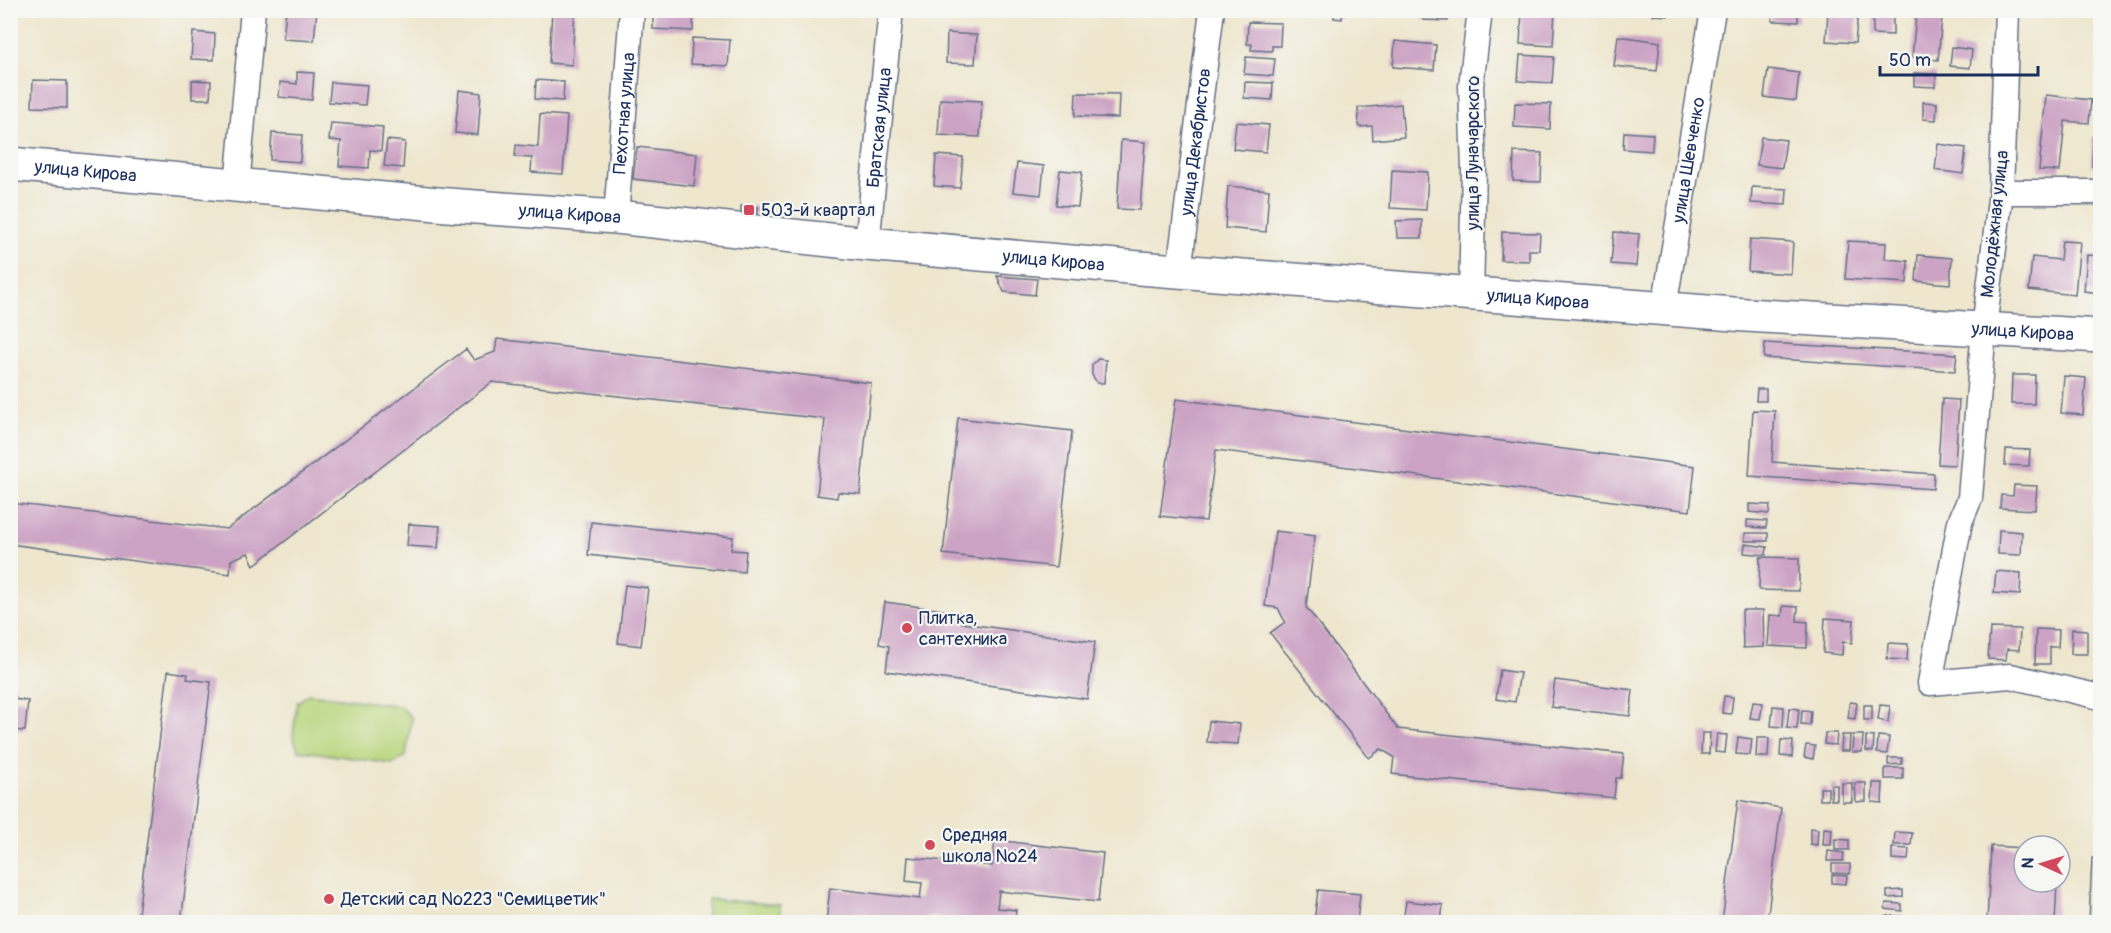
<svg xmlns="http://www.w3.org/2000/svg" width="2111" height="933" viewBox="0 0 2111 933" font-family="Pangolin,sans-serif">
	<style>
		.green { fill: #b8d67d; stroke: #6a826e; stroke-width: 1.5 }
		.building { fill: #cca3c4 }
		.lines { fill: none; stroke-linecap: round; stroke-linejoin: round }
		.street-casing { stroke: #656f85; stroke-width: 27 }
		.secondary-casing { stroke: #656f85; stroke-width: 36 }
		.street { stroke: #fff; stroke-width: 24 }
		.secondary { stroke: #fff; stroke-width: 33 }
		.poi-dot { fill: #d1495b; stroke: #f6f6f2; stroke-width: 2 }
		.labels { text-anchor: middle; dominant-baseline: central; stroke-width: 4.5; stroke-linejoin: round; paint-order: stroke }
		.street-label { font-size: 18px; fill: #1b2f5e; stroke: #f6f6f2 }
		.poi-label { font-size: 18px; fill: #1b2f5e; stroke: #f6f6f2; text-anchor: start }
	</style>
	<rect width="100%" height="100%" fill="#f6f6f2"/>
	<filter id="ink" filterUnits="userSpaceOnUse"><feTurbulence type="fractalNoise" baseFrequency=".0167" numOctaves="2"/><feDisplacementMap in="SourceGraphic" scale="12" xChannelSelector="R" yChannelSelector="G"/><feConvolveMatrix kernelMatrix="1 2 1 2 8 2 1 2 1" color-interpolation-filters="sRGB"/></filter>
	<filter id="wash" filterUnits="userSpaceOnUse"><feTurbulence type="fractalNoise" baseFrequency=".008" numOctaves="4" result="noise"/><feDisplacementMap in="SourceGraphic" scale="24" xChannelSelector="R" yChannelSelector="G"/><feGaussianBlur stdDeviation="1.35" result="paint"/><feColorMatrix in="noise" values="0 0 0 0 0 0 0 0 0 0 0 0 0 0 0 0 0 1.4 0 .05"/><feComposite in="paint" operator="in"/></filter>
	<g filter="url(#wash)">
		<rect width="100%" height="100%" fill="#eee6cd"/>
		<!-- green -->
		<path class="green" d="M308,694L400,706L412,718L406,756L393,764L298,750L293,736L297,703Z
			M708,899L780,905L779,922H706Z"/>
		<g id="blocks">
			<!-- building -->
			<path class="building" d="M286,10H317L314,41L283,39Z
				M552,10H575L572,65L549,63Z
				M653,10H694L693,31L653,29Z
				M950,10H985L984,17L950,16Z
				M1334,10H1343L1342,19L1334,18Z
				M1423,10H1449L1448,21L1423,20Z
				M1522,10H1555L1553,46L1520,44Z
				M1652,10H1668V16L1652,15Z
				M1773,10H1798V22L1772,21Z
				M1873,10H1893V35L1873,34Z
				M1828,11L1858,13L1855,43L1826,41Z
				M1916,15L1942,17L1938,60L1912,57Z
				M1248,22L1281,23L1280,46H1272V51L1251,50L1252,44H1247Z
				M193,32L215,34L214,60L191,59Z
				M947,33L977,35L975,64L946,63Z
				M1618,36L1660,42L1657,71L1614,66Z
				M692,38L730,40L728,66L691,64Z
				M1395,41L1436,45L1434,70L1393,67Z
				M1952,47L1972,50L1970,68L1950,66Z
				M1520,55L1554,57L1552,83L1518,81Z
				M1246,57L1275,59L1273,76L1244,74Z
				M1768,69L1799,73L1796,101L1764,97Z
				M297,72L314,73L312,100L279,97L280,82L297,84Z
				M1914,73L1936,74L1935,87L1914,86Z
				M33,80L67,81V108L32,107Z
				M192,80L211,81L210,99H192Z
				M536,80L564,82L563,101L535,99Z
				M331,82L367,85L365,105L329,102Z
				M1245,82L1273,83L1272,100L1244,98Z
				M459,90L481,93L478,135L455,133Z
				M1076,93L1119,94L1118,118L1075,116Z
				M2046,95L2091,100L2089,123L2065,121L2060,171L2039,170Z
				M940,99L982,101L980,137L938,135Z
				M1923,102L1937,103L1936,120L1923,119Z
				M1515,103L1551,104L1550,129L1514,127Z
				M1401,104L1404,137L1373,140L1372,126L1359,127L1358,108Z
				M540,114L567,116L563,174L531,172L532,158L515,157L516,145L538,147Z
				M1236,122L1269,125L1266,152L1233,149Z
				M331,123L383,127L381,151L370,150L369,168L339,166L341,141L329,140Z
				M1624,132L1653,134L1652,151L1623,149Z
				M272,133L302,135L300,162L270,160Z
				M1761,137L1786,140L1782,168L1757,165Z
				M2093,137H2100V166H2092Z
				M387,140L405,142L403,168L384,166Z
				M1121,140L1145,142L1140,210L1117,209Z
				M1938,144L1966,148L1963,174L1935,170Z
				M637,147L697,154L694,186L633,179Z
				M1514,152L1542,153L1541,182L1513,181Z
				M936,155L963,157L960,188L934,186Z
				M1017,163L1044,166L1041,195L1013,192Z
				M1060,170L1082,172L1078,207L1056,205Z
				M1392,170L1428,172L1426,210L1390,208Z
				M1228,186L1269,190L1266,232L1225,228Z
				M1752,187L1787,189L1786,205L1751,203Z
				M741,206L758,207V213L741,212Z
				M1422,220V238H1397L1396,221Z
				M1502,232L1540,233L1539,250H1529V261L1501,260Z
				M1614,232L1639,234L1636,266L1611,264Z
				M1750,239L1793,242L1791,274L1748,271Z
				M1848,241L1886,243L1885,259L1908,261L1907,283L1845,279Z
				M2062,241L2080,242L2075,295L2029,290L2032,257L2060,260Z
				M1918,255L1952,258L1950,284L1916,281Z
				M2087,255L2100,256V293L2084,291Z
				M997,276L1037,279L1035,295L1004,292Z
				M497,339L871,383L860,494L838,492L837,498L817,495L825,419L492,382L254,565L248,553L231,560L230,574L10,544V503L227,529L466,349L474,360L495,352Z
				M1765,343L1957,354L1955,371L1764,358Z
				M1098,359L1106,360L1104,383H1097L1092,375V365Z
				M2012,375H2035L2034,404H2011Z
				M2064,376L2086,378L2083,415L2061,413Z
				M1757,389H1766V401H1756Z
				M1176,399L1695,466L1690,511L1216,450L1206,521L1160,516Z
				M1942,399L1959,400L1955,465L1938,464Z
				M1753,410L1775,411L1772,462L1934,474L1933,489L1749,476Z
				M958,418L1072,431L1056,567L943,554Z
				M2006,449L2030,450L2029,466L2005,465Z
				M2014,485L2037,486L2035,510L2000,508L2001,495L2013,496Z
				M1749,504L1770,505L1769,514L1749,512Z
				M1747,520L1767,521L1766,528L1747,527Z
				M591,522L733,537L731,550L746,551L744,572L588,555Z
				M409,524L440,526L438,548L407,546Z
				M1999,530L2022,532L2021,555L1998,554Z
				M1275,531L1315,536L1306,607L1398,729L1624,754L1621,778H1616L1614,798L1392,774L1394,757L1381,749L1369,758L1270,633L1285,622L1278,608L1265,606Z
				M1745,533H1768V541H1745Z
				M1745,544L1767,547L1766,555L1744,553Z
				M1760,557L1799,558V591L1759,590Z
				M1996,571L2021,573L2020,595L1994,593Z
				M625,585L648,588L641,646L618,643Z
				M885,602L963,613L962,623L1095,642L1087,699L886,671L889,646L879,644Z
				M1783,606L1798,607L1797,621L1808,622L1807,648L1768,646L1770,615L1782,616Z
				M1742,610H1763L1764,647L1743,648Z
				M1825,618L1854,620L1852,643L1843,642L1842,655L1823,653Z
				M1990,628L2020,629L2019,650L2007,649L2006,660L1988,659Z
				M2036,629L2059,630L2058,647H2050V664H2035Z
				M2072,629L2087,630V654H2071Z
				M1888,643L1908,644L1907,660L1887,659Z
				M1500,670L1520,673L1515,702L1496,699Z
				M168,671L188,674L187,679L211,682L181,922H137Z
				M1555,680L1633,690L1630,716L1551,707Z
				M10,694H15L14,699L28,701L25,731L10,730Z
				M1724,696L1733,697L1731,714L1722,713Z
				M1753,702L1763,703L1760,719L1750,718Z
				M1850,702L1857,703L1855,719L1848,718Z
				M1864,705H1872V720H1864Z
				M1880,705L1890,706L1888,722L1878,720Z
				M1773,706L1784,707L1783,727L1771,726Z
				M1789,708L1799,709L1797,729L1787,728Z
				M1802,710L1811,711L1810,725L1801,724Z
				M1209,721L1240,724L1238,744L1207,742Z
				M1702,733H1710L1709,754H1701Z
				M1825,733H1837L1836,745L1824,744Z
				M1717,734L1727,735L1725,753L1715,752Z
				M1842,735H1850L1849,751H1841Z
				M1853,735H1863L1862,752H1852Z
				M1866,736L1874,737L1873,752L1866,751Z
				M1878,736L1889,737L1887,754L1877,753Z
				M1738,737L1752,739L1750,755L1736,754Z
				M1757,738H1769L1768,757H1756Z
				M1781,740L1793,741L1792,757L1780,756Z
				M1806,745L1815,746L1813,759L1804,757Z
				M1888,758H1902V764L1888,765Z
				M1885,768H1903V779H1885Z
				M1842,783H1852V802H1842Z
				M1855,783H1866V801L1856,802Z
				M1873,783H1883L1882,803L1872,802Z
				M1831,785H1837V800H1831Z
				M1820,788H1828V800H1820Z
				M1738,800L1781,808L1767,922H1722Z
				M1810,828L1818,829L1817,845L1810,844Z
				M1824,828L1832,829L1831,845H1823Z
				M1895,832L1912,833L1911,845H1894Z
				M1835,839L1849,840V850H1835Z
				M995,840L1103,853L1098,902L999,891L997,908L1016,910L1015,922H971L927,917V922H826L830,888L920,899L922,883L906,881L908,857L992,866Z
				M1991,846L2024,848V882H2057L2055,922H1987Z
				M1892,848L1909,849L1908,860L1892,859Z
				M1828,851L1844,853L1843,861H1827Z
				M2092,858H2100V922H2089Z
				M1832,864H1850V874L1832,873Z
				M1832,875L1847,876L1846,884L1832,883Z
				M1318,890L1360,894L1357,922H1314Z
				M1903,890V897L1887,898V891Z
				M1406,901L1443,905L1441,922H1403Z
				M1886,903L1902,904V911L1885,909Z
				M1884,916H1902V922H1884Z"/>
		</g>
	</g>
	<g filter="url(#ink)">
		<use href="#blocks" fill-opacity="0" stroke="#656f85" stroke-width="1.5"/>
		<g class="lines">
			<!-- street casing -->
			<g class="street-casing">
				<g id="street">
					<path d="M2007,10L2001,192L1984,328L1970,498L1960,522L1930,683L2010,676L2100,697"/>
					<path d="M237,186L253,10"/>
					<path d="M2001,192H2100"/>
					<path id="s1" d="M616,217L632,10"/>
					<path id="s2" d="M867,244L891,10"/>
					<path id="s3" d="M1179,271L1212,10"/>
					<path d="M1471,295L1474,169L1471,86L1480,10"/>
					<path id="s4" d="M1664,308L1713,10"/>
				</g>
			</g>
			<!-- secondary casing -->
			<g class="secondary-casing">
				<g id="secondary">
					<path id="s5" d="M10,164L448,205L616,217L867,244L1139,268L1746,315L2100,336"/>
				</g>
			</g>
			<!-- street -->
			<use href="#street" class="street"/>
			<!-- secondary -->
			<use href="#secondary" class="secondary"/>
		</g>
	</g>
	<!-- markers -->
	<g class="poi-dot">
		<rect x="743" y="204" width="12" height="12" rx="3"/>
		<circle cx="907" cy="628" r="6"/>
		<circle cx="930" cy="845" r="6"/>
		<circle cx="329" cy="899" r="6"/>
	</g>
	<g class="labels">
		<!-- street labels -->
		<g class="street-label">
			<text stroke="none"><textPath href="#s1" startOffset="104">Пехотная улица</textPath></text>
			<text stroke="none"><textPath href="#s2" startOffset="117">Братская улица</textPath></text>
			<text stroke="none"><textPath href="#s3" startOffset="130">улица Декабристов</textPath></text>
			<text transform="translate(1473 153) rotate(-90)">улица Луначарского</text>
			<text stroke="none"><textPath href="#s4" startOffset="150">улица Шевченко</textPath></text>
			<text stroke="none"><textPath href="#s5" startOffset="76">улица Кирова</textPath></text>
			<text stroke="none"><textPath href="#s5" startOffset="562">улица Кирова</textPath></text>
			<text transform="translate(1995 224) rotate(-84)">Молодёжная улица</text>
			<text stroke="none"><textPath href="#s5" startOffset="1048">улица Кирова</textPath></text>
			<text stroke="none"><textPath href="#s5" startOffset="1534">улица Кирова</textPath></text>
			<text stroke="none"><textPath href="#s5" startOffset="2020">улица Кирова</textPath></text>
		</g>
		<!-- poi labels -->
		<g class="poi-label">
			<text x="761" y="210">503-й квартал</text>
			<text x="919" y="618">Плитка,<tspan x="919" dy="21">сантехника</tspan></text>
			<text x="942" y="835">Средняя<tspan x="942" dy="21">школа №24</tspan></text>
			<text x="341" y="899">Детский сад №223 "Семицветик"</text>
		</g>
	</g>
	<!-- margin -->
	<rect width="2111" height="933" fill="none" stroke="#f6f6f2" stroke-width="36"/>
	<!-- north arrow -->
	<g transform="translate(2042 864) rotate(274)"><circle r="28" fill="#f6f6f2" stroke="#9ea6b7" stroke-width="1.5"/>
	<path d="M0-4.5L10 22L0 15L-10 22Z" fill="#d1495b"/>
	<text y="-9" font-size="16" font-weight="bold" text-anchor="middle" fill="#1b2f5e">N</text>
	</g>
	<!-- scale -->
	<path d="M1880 66v9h158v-9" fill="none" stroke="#1b2f5e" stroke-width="3"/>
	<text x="1889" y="66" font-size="18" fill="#1b2f5e" stroke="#f6f6f2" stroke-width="4.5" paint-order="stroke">50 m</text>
</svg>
